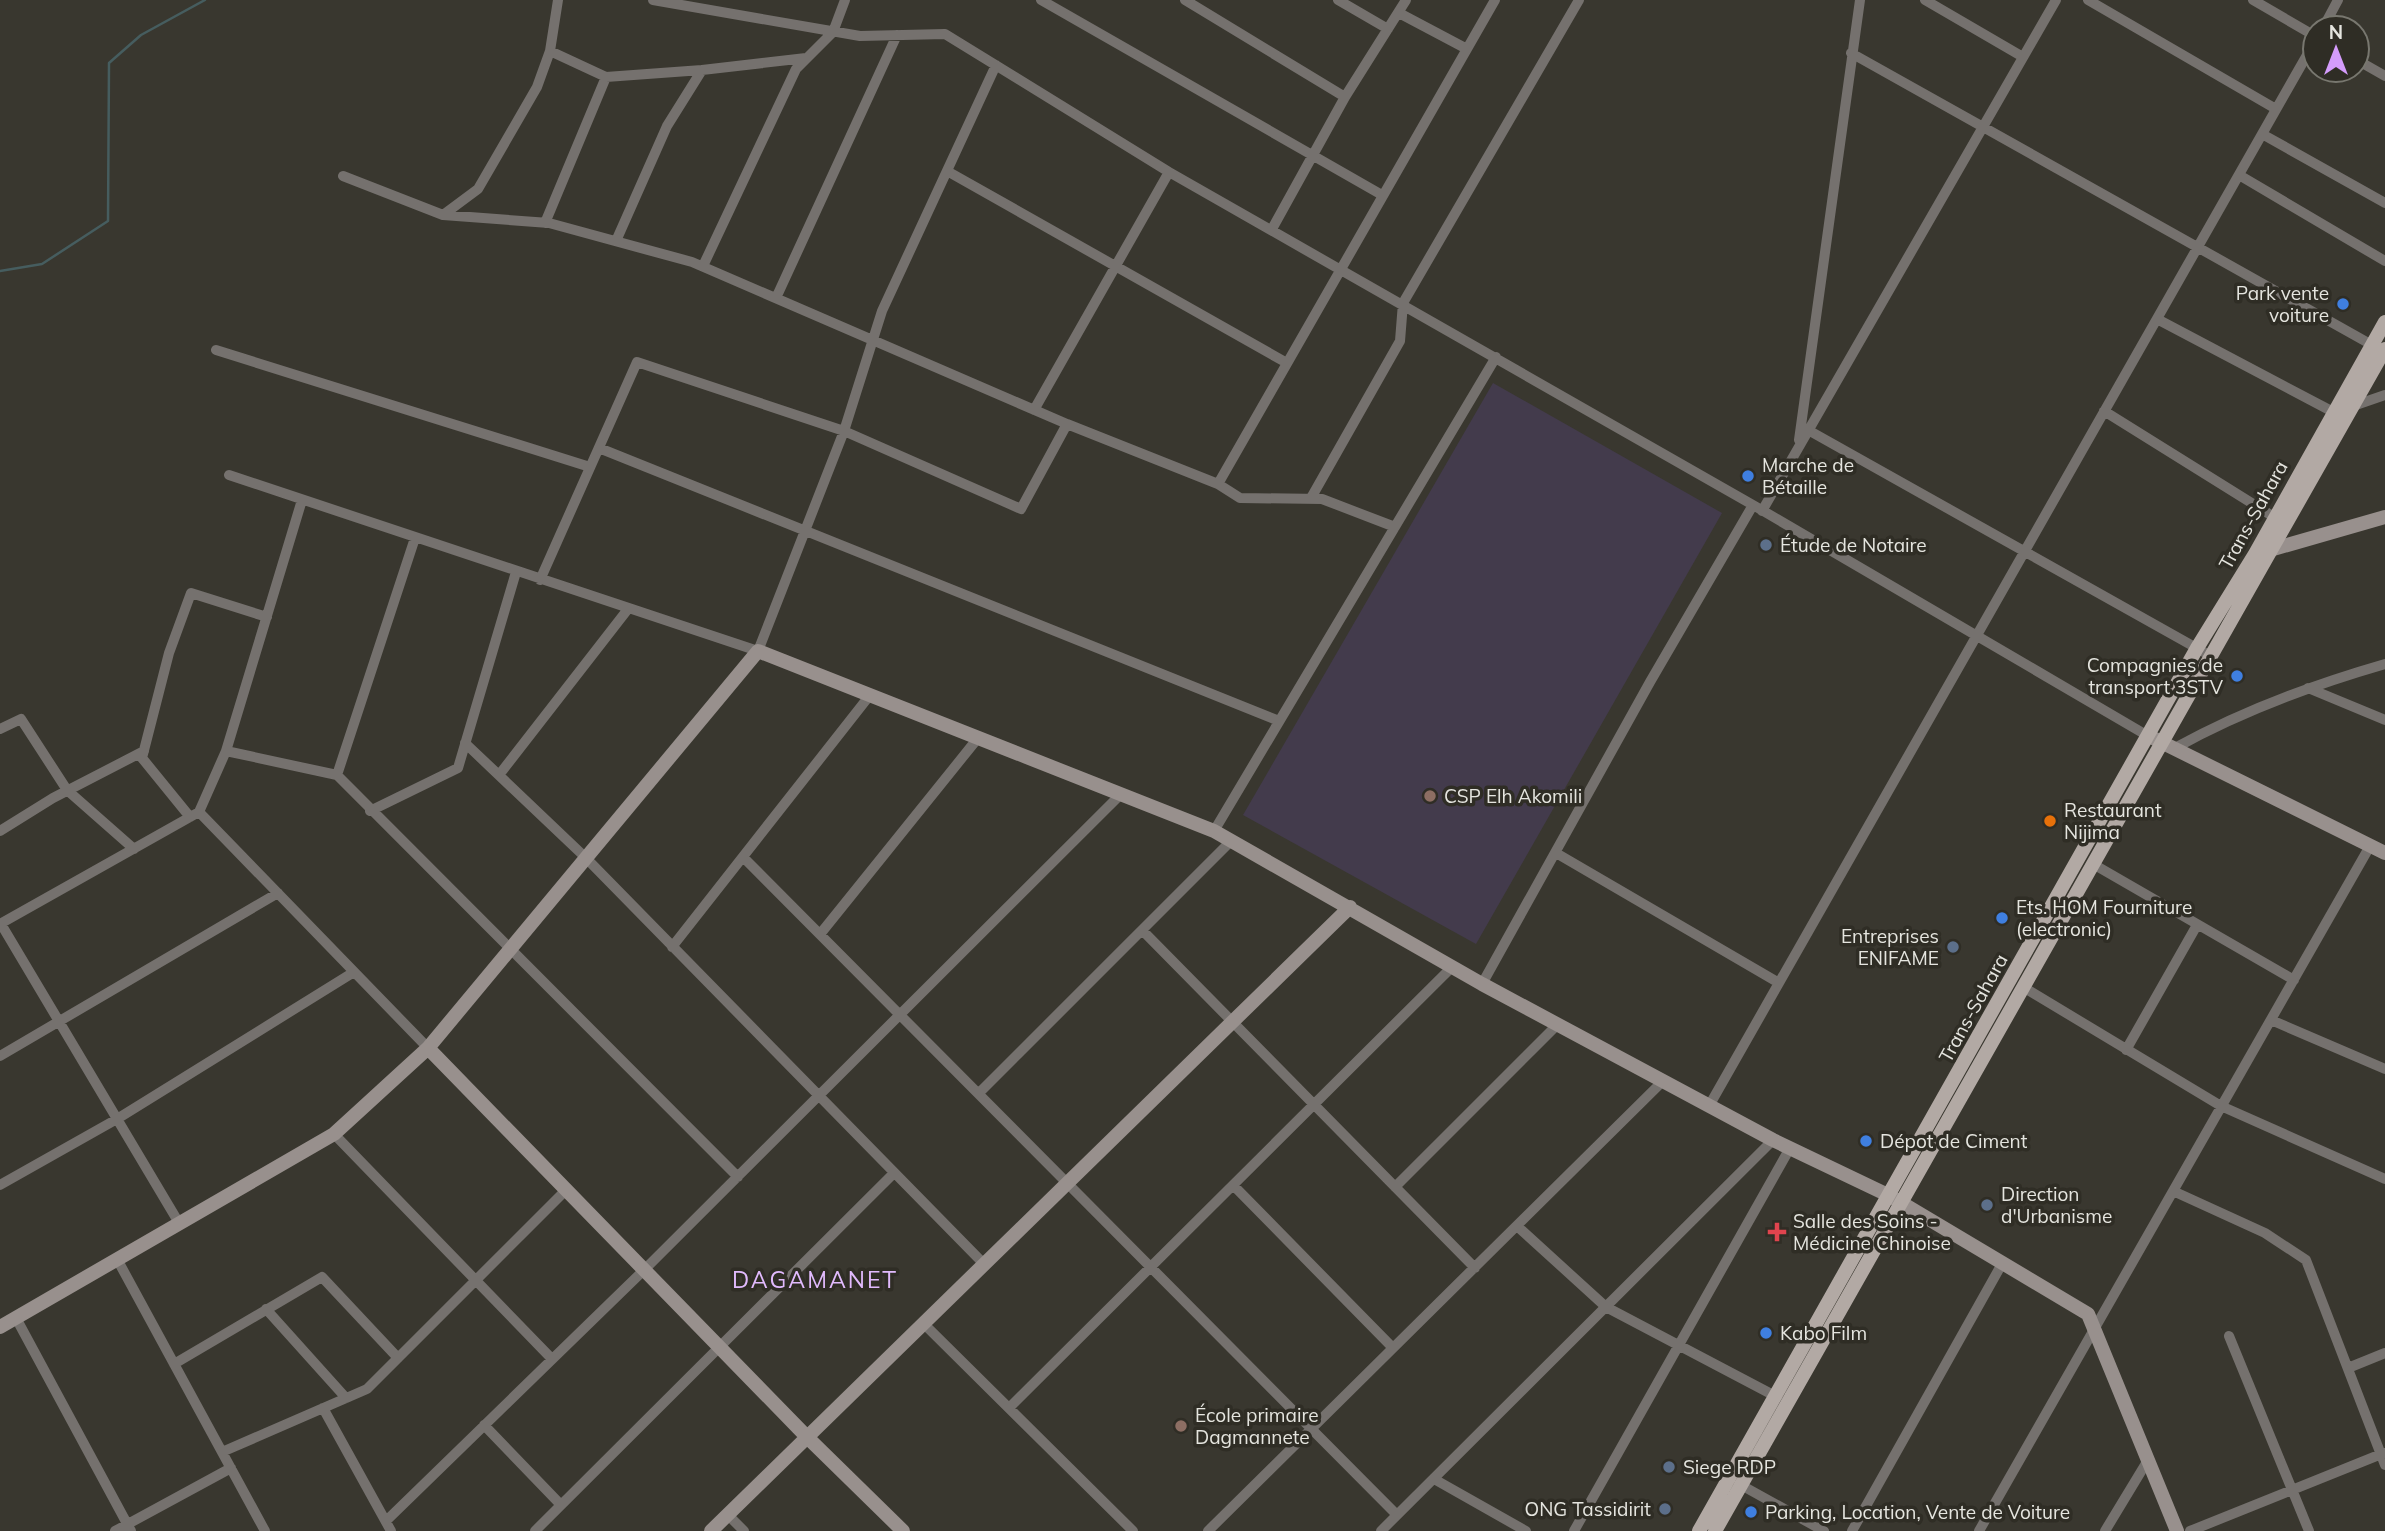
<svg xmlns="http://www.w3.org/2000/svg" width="2385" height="1531" viewBox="0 0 2385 1531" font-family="Mulish,sans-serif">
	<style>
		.education { fill: #433b4c }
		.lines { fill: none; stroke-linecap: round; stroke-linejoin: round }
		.stream { stroke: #465d5f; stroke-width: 2.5 }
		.street { stroke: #75716e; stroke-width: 10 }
		.secondary { stroke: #98908d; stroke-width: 14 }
		.primary { stroke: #b2a9a4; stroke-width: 14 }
		.shop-dot { fill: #3f7fe0; stroke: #2f2d25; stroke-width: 2.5 }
		.service-dot { fill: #5c6f8a; stroke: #2f2d25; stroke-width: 2.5 }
		.education-dot { fill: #8d6e63; stroke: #2f2d25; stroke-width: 2.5 }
		.food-dot { fill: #e8710a; stroke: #2f2d25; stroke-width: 2.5 }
		.health-dot { fill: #e0444e; stroke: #2f2d25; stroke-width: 2.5 }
		.labels { text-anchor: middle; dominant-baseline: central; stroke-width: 7; stroke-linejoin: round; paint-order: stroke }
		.poi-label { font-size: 19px; fill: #e5e5df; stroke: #2f2d25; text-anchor: start }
		.street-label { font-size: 19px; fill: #e5e5df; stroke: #2f2d25 }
		.quarter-label { font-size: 23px; letter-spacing: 2px; fill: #e1bafd; stroke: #2f2d25 }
	</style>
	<rect width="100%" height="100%" fill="#39372f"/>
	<!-- education -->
	<path class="education" d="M1493,383L1722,513L1476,944L1243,815Z"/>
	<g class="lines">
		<!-- stream -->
		<path class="stream" d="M0,271L42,264L108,221L109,63L141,35L205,0"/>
		<!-- street -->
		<path class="street" d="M653,0L860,36L945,34L1169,172L1753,505L2148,736
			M1041,0L1382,195
			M1185,0L1345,97
			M1338,0L1388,29
			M1925,0L2023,57
			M2088,0L2276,109
			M2253,0L2315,36
			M1399,13L1467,49
			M2323,28L2338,0
			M550,51L606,77
			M1851,53L2372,345
			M2357,60L2385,76
			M2262,134L2385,203
			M947,171L1287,363
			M2239,175L2385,261
			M343,176L443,215L549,223L692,262L1067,424L1218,484L1240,498L1322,499L1395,527
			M443,215L478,189L537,87L550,51L558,0
			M545,223L606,77L702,70
			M1272,229L1345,97L1406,0
			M616,241L667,126L702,70L806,58
			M703,266L796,69L833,32L845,0
			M776,298L897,35
			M2157,319L2339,415
			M216,350L590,467
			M2353,406L2385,395
			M1034,410L1169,172
			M2104,411L2274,517
			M1808,430L2209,655
			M1799,440L1860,0
			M599,448L1279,721
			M229,475L758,651L844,431L882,311L996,65
			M1218,484L1495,0
			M1311,498L1400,341L1403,303L1579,0
			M1762,511L2056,0
			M540,580L637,362L844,431L1021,509L1067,424
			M2308,688L2385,720
			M0,729L21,719L67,790L134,849
			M465,743L586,858L984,1264
			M2175,748C2242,711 2312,685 2385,664
			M226,751L337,775L738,1177
			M337,775L415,538
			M499,775L628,609
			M370,811L458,768L516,572
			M199,812L428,1048
			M190,817L142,758L169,653L191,593L267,617
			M0,831L53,798L144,751
			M1214,831L1496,357
			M1556,853L1779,983
			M743,857L1397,1515
			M2093,864L2294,980
			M0,924L199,812L226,751L302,500
			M1,924L179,1223
			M1142,930L1475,1268
			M821,933L978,738
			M672,947L870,695
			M1482,984L1650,682L1753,505
			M2023,987L2221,1106L2385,1179
			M2271,1020L2385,1069
			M2126,1050L2197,925
			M0,1056L278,893
			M979,1093L1231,841
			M1709,1106L2315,41
			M334,1134L552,1359
			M0,1185L117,1119L354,972
			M1233,1185L1393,1348
			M1395,1187L1557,1025
			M2173,1191L2265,1233L2306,1260L2385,1465
			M1517,1226L1606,1307L1777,1397
			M117,1259L265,1531
			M266,1309L346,1398
			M16,1318L131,1531
			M923,1323L1133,1531
			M2229,1336L2309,1531
			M174,1364L322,1277L398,1358
			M2348,1368L2385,1353
			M323,1408L391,1531
			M1009,1408L1452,967
			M484,1425L561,1505
			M222,1452L367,1389L566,1190
			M1434,1479L1526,1531
			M1741,1485L1824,1531
			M728,1515L744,1531
			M386,1521L644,1270L1121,794
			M115,1531L231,1468
			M535,1531L894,1173
			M1208,1531L1663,1081
			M1381,1531L1773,1140
			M1574,1531L1790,1148
			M1852,1531L2003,1262
			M1979,1531L2370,846
			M2105,1531L2148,1460
			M2190,1531L2384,1453"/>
		<!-- secondary -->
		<path class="secondary" d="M2263,552L2385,517
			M2151,737L2385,853
			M428,1048L807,1437L903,1531
			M0,1327L334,1134L428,1048L758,651L1214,831L1482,984L1773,1140L1890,1196L2088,1314L2177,1531
			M711,1531L1350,907"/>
		<!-- primary -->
		<path class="primary" d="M1699,1531L2197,648L2255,554L2385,322
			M1715,1531L2385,349"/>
	</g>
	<!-- markers -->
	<g class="shop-dot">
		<circle cx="2343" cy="304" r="7"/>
		<circle cx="1748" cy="476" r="7"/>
		<circle cx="2237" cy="676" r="7"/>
		<circle cx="2002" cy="918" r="7"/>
		<circle cx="1866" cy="1141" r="7"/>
		<circle cx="1766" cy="1333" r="7"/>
		<circle cx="1751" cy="1512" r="7"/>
	</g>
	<g class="service-dot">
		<circle cx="1766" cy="545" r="7"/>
		<circle cx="1953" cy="947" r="7"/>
		<circle cx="1987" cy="1205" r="7"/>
		<circle cx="1669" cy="1467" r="7"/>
		<circle cx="1665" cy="1509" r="7"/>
	</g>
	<g class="education-dot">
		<circle cx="1430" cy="796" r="7"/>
		<circle cx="1181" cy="1426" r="7"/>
	</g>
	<circle class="food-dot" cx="2050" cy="821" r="7"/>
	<path class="health-dot" d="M1773.5 1221.5h7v7h7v7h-7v7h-7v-7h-7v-7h7z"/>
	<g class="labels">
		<!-- poi labels -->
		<g class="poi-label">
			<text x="2329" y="293" text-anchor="end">Park vente<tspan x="2329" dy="22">voiture</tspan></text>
			<text x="1762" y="465">Marche de<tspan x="1762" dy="22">Bétaille</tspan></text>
			<text x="1780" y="545">Étude de Notaire</text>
			<text x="2223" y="665" text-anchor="end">Compagnies de<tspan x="2223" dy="22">transport 3STV</tspan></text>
			<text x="1444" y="796">CSP Elh Akomili</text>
			<text x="2064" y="810">Restaurant<tspan x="2064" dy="22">Nijima</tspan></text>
			<text x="2016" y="907">Ets. HOM Fourniture<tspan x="2016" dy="22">(electronic)</tspan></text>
			<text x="1939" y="936" text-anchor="end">Entreprises<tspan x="1939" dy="22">ENIFAME</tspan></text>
			<text x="1880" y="1141">Dépot de Ciment</text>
			<text x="2001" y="1194">Direction<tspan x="2001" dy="22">d'Urbanisme</tspan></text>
			<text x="1793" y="1221">Salle des Soins -<tspan x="1793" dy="22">Médicine Chinoise</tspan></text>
			<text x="1780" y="1333">Kabo Film</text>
			<text x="1195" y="1415">École primaire<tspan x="1195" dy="22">Dagmannete</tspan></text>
			<text x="1683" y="1467">Siege RDP</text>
			<text x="1651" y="1509" text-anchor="end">ONG Tassidirit</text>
			<text x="1765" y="1512">Parking, Location, Vente de Voiture</text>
		</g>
		<!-- street labels -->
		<g class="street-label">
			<text transform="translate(2253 515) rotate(-61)">Trans-Sahara</text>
			<text transform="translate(1973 1008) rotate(-61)">Trans-Sahara</text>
		</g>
		<!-- quarter labels -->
		<g class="quarter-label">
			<text x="815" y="1279">DAGAMANET</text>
		</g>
	</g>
	<!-- north arrow -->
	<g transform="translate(2336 49)"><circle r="33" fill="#2f2d25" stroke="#78776f" stroke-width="2"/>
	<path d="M0-5L12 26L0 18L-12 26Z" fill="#d49cfb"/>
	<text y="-10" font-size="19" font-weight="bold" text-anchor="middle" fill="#e5e5df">N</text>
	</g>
</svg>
